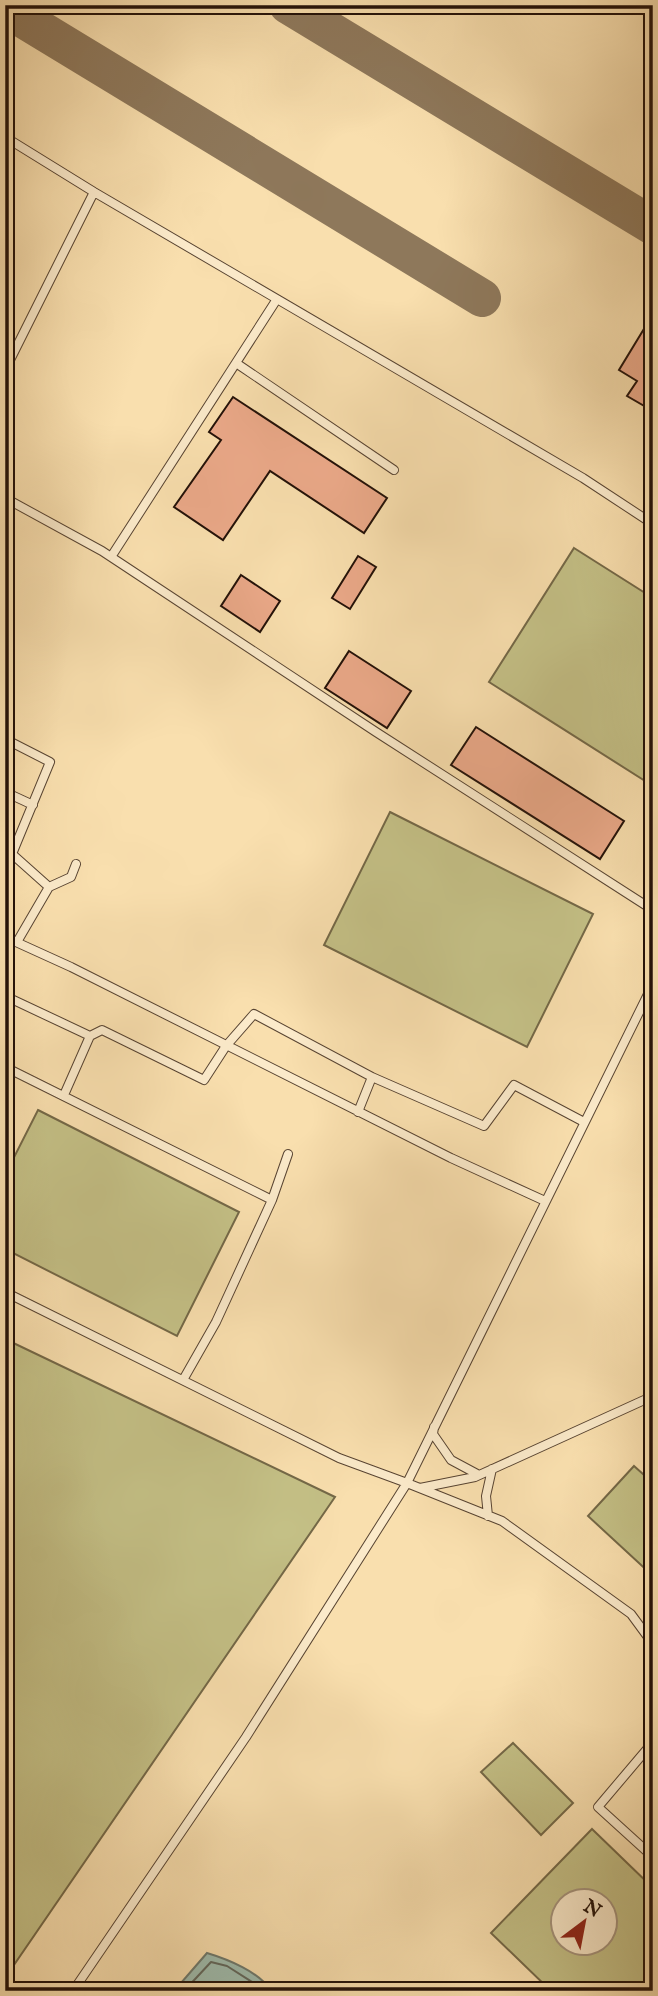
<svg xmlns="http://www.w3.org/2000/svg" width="658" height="1996" viewBox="0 0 658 1996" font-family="'IM FELL English',serif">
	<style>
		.green { fill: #c4c086; stroke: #746847; stroke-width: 2; fill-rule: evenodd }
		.water { fill: #9ebcae; stroke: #6d786c; stroke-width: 2 }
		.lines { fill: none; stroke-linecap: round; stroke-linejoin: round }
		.shore { stroke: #60665b; stroke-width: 2 }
		.taxiway { stroke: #8e785b; stroke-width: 38 }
		.building { fill: #eba989; stroke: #231108; stroke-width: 2 }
		.service-casing { stroke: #584432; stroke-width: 10 }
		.service { stroke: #fbeaca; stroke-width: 8 }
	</style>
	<rect width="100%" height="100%" fill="#f9dfae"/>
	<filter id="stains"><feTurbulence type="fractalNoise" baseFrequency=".00286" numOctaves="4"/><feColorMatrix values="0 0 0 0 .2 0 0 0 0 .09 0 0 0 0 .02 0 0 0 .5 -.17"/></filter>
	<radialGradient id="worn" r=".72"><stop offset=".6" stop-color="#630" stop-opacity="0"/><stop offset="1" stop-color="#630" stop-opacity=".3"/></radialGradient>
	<!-- green -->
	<path class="green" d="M574,548L653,598V786L489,682Z
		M390,812L593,914L527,1047L324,945Z
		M38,1110L239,1212L177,1336L5,1249V1175Z
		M5,1339L335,1497L5,1978Z
		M634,1466L653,1483V1576L588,1516Z
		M513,1743L573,1803L541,1835L481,1772Z
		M592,1829L653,1888V1991H551L491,1933ZM564,1902H606V1944H564Z"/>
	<!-- water -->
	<path class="water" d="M207,1953C227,1959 260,1972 271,1991H174Z"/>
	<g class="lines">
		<!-- shore -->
		<path class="shore" d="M184,1991L211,1962L227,1966L260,1987L263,1991"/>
		<!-- taxiway -->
		<path class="taxiway" d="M288,5L653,226
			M5,8L482,298"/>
	</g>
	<!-- building -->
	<path class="building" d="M653,314V411L627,396L637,381L619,370Z
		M233,397L387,498L364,533L270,471L223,540L174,507L221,440L209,432Z
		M358,556L376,567L350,609L332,598Z
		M241,575L280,601L260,632L221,606Z
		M349,651L411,691L387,728L325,688Z
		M476,727L624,821L600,859L451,765Z"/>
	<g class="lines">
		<!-- service casing -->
		<g class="service-casing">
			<path id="service" d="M5,137L94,192L583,478L653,524
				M236,363L394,470
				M5,370L94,192
				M5,498L102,551L376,732L653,910
				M111,557L277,299
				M5,739L50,762L12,854L49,887
				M5,792L33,805
				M5,937L71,967L451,1158L545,1201
				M17,942L49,887L71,877L76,864
				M653,984L407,1483L502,1521L631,1614L653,1644
				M5,996L90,1036L64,1095
				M90,1036L102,1030L204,1080L226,1046L254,1014L372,1077L358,1112
				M5,1067L272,1200
				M372,1077L484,1126L514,1085L584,1122
				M5,1292L339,1458L407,1483L246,1737L73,1991
				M183,1380L216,1322L272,1200L288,1154
				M434,1427L433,1434L451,1460L479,1475
				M420,1488L475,1477L653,1396
				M488,1516L486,1496L492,1469
				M653,1742L598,1807L653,1857"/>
		</g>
		<!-- service -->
		<use href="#service" class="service"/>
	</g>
	<!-- margin -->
	<rect width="658" height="1996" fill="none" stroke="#f9dfae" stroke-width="28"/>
	<rect x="7" y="7" width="644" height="1982" fill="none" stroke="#231108" stroke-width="3.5"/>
	<rect x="14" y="14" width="630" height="1968" fill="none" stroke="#231108" stroke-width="2"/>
	<!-- north arrow -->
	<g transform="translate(584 1922) rotate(32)"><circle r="33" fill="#fbeaca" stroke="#a5937c" stroke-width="2"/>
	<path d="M0-5L12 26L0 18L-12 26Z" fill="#8f2418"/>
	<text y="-10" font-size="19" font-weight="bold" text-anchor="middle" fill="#231108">N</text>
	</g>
	<rect width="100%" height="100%" filter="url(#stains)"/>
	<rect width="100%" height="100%" fill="url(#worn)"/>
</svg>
